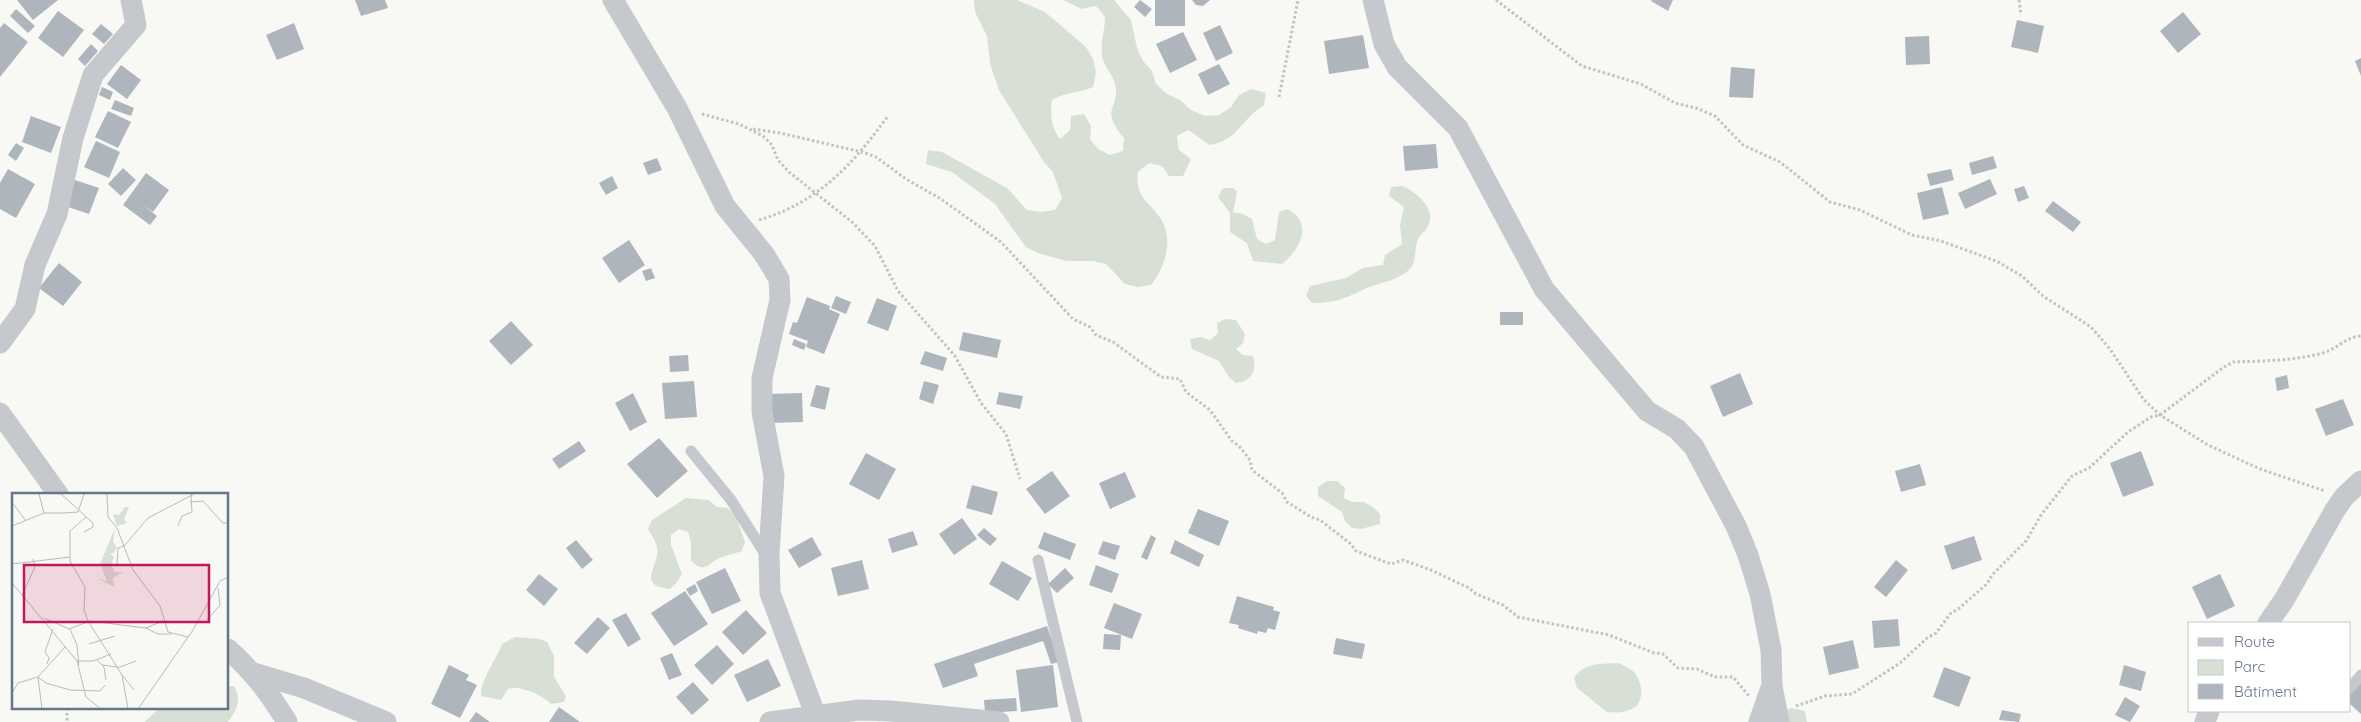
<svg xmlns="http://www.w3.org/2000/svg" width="2361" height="722" viewBox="0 0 2361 722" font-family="Quicksand,sans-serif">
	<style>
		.green { fill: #d8e0d6 }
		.building { fill: #aeb5bc }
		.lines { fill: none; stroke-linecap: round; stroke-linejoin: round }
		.path { stroke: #c1c2c5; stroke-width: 3; stroke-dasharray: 2.5 2.5; stroke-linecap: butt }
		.service { stroke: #c5c8cc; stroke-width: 11 }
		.minor { stroke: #c5c8cc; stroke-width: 21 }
		.inset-road { fill: none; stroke: #b5bcc2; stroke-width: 1 }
		.view { fill: #c2185b; fill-opacity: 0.15; stroke: #c2185b; stroke-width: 2.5 }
		.inset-edge { fill: none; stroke: #667587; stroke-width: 2.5 }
	</style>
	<rect width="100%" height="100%" fill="#f8f8f5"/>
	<!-- green -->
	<path class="green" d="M974,0H1017L1045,12L1086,47L1093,59L1096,72L1093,87C1079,93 1065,92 1052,100C1050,116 1051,126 1060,139L1070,130L1071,116L1084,114L1091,126L1090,139L1098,149L1110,155L1123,151L1124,138C1098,107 1121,109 1115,84C1113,76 1106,68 1103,60C1099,46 1105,31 1105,17L1096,6L1082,9L1063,0H1114L1131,20L1137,48L1143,61L1152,71L1156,84L1167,94L1180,100L1191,110L1205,116L1219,115L1231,107L1239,95L1251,89L1266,93L1264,105C1240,120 1240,139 1210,145L1188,130L1177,136L1179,150L1191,159L1183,176H1169L1162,166L1149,163L1138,172C1135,198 1148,200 1161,219C1174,241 1165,267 1151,285L1138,287L1125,284L1106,264L1093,261H1066L1038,253L1026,247L995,204L952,172L926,164L928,150L942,152L1007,188L1027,210L1041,212L1055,210L1062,198L1053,172L1044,162L999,90L990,64L987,36L975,12Z
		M1402,186C1416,191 1437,210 1428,226C1425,232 1418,236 1417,242C1414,251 1417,263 1409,270C1396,281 1382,282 1367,288C1345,298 1337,303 1312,303L1306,296L1310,286L1346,278L1363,268L1383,265L1385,255L1402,244L1400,225L1404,207L1389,196L1391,187Z
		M1223,188H1233L1237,192L1233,212L1243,214L1252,219L1257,239L1266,244L1275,240L1279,212L1288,209C1314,224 1300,249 1282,264L1253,261L1247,243L1230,232V213L1218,197Z
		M1226,319L1236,320L1245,334L1243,343L1236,349L1243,355L1253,356C1257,371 1252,381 1236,383L1229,377L1219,361L1192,349L1190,339L1201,337L1210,340L1218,333L1217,323Z
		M1327,481H1337L1345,488L1344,498L1353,502H1363L1373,507L1380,514V524L1361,529L1352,528L1345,521L1342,512L1318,496V487Z
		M686,498L709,500L717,507L727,508L735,514L745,542L742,551C735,554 729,554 722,557C707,562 707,575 691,561V542L688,532L679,529L671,535V545L682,574L677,582L670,589C640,586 654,572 657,555C659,546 653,537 648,529L652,520Z
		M515,637L540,639L547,642L554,656V677L566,696L564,702L551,704C542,695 519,685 508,689L501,700L481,696C479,683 497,658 502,644Z
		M1619,663C1624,666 1629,668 1633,671C1642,680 1645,699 1635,707C1627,713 1616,713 1607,712L1577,688L1574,678C1584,662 1602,664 1619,663Z
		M228,686H234C242,701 237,709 228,722H145L159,708H228Z
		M1791,708L1805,711L1807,722H1784L1785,711Z"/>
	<!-- building -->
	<path class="building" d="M17,0H58L33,20Z
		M355,0H385L388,8L361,16Z
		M1140,0L1152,9L1145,17L1134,7Z
		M1155,0H1185V26H1155Z
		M1192,0H1210L1203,6L1196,5Z
		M1652,0H1673L1668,11L1651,1Z
		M16,9L35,26L28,33L10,16Z
		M58,11L84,30L63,57L38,38Z
		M2183,12L2201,34L2178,53L2160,31Z
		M2017,20L2044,26L2038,53L2011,47Z
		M4,23L28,42L0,77V28Z
		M294,23L304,49L277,60L266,35Z
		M101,24L113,34L104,44L92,34Z
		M1220,25L1233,53L1216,61L1203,33Z
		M1183,32L1197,60L1170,73L1156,44Z
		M1363,35L1369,68L1329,74L1324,41Z
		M1929,36L1930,64L1906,65L1905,37Z
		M91,44L98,51L85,66L78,59Z
		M2361,58V76L2355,61Z
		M1219,64L1230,84L1208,95L1198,74Z
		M121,65L141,80L127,99L107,84Z
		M1731,67L1755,69L1753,98L1729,97Z
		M102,87L113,92L110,100L99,95Z
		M115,100L134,108L131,116L111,109Z
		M108,111L131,122L118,148L95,137Z
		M31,116L61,127L51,153L22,142Z
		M96,141L120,152L109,178L84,167Z
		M16,143L24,148L16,161L8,155Z
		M1436,144L1438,168L1405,171L1403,146Z
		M1993,156L1997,168L1972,175L1969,163Z
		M657,158L662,170L648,175L643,163Z
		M123,168L136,180L121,196L108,184Z
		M8,169L35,184L16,218L0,209V183Z
		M1951,169L1954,180L1930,186L1927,174Z
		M146,173L169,190L153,212L143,205L157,216L150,225L123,205Z
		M612,176L618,188L606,195L599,183Z
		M1990,179L1997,194L1965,209L1958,193Z
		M75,180L99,188L89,214L65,206Z
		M2024,186L2029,198L2018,202L2014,189Z
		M1942,187L1949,214L1923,220L1917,193Z
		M2053,201L2081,222L2073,232L2045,211Z
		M629,240L645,265L619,283L602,258Z
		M59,263L82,282L63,306L39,288Z
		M651,268L655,278L646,281L642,271Z
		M836,296L851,302L846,314L831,308Z
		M807,297L830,306L829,309L840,314L824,354L806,347L808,341L789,334L793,322L797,323Z
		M877,298L897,306L888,331L867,323Z
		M1500,312H1523V325H1500Z
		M511,321L533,345L511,365L489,341Z
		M963,332L1001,340L997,358L959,350Z
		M794,339L806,344L804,350L792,345Z
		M925,351L947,358L943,371L920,364Z
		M688,355L689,371L670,372L669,356Z
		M1740,373L1753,404L1723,417L1710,386Z
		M2287,375L2289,388L2277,391L2275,378Z
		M694,381L697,417L665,419L662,383Z
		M924,381L939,385L933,404L919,399Z
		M816,385L830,388L825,410L810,406Z
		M999,392L1023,396L1020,409L996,404Z
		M633,393L647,422L630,431L615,403Z
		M802,393L803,422L769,423L768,394Z
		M2343,399L2354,425L2326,436L2315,409Z
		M659,438L688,471L657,498L627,464Z
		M579,441L586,451L559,469L552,459Z
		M2141,451L2154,485L2123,497L2110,463Z
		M866,453L896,469L879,500L849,484Z
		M1920,464L1926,485L1901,492L1895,471Z
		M1052,471L1070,496L1045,514L1026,489Z
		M1125,472L1136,497L1110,509L1099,483Z
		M972,485L998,492L992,515L966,508Z
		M1198,509L1229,521L1219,546L1188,533Z
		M962,518L977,539L954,555L939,534Z
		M984,528L997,539L990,546L977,535Z
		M913,531L918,545L892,553L888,539Z
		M1044,532L1076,544L1070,560L1038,548Z
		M1151,535L1156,538L1147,560L1141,557Z
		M1974,536L1982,560L1952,570L1944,546Z
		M812,537L822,555L799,568L788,550Z
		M576,540L593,560L582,569L566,548Z
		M1175,540L1204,555L1199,567L1170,553Z
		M1103,541L1120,546L1115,560L1098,554Z
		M862,560L869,589L838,596L831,568Z
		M1896,560L1908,570L1886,597L1874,587Z
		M1002,561L1032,578L1018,601L989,584Z
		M1096,565L1119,574L1112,593L1089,585Z
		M725,568L741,601L712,614L696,582Z
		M1065,568L1074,578L1057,593L1048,584Z
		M539,574L558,589L544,606L526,590Z
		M2220,574L2235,606L2207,619L2192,587Z
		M695,584L698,591L690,596L686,589Z
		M685,591L708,624L674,646L651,613Z
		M1237,596L1274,607L1273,610L1280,612L1275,630L1268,628L1266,633L1258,631L1257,634L1238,628L1239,625L1229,623Z
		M1114,603L1142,614L1132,639L1104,628Z
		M746,610L767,633L743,655L722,632Z
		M626,613L641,639L628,647L612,620Z
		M598,617L610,628L587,654L574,643Z
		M1898,619L1900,646L1874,648L1872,621Z
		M1047,626L1059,662L1051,664L1043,641L974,664L978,676L943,688L934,664Z
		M1104,634L1121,635L1120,650L1103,649Z
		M1336,638L1365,644L1362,659L1333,654Z
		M1853,640L1859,668L1829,675L1823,647Z
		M717,645L734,664L712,685L694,665Z
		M672,653L682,675L669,680L660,658Z
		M768,659L781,686L747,702L734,675Z
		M449,665L469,675L466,680L477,685L460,718L431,704Z
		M1053,665L1058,707L1021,712L1016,670Z
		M2124,665L2146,672L2141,691L2119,685Z
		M1944,667L1971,677L1959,707L1933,697Z
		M2361,680V714L2350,704V693Z
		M693,682L709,700L692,715L676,697Z
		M2125,697L2140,706L2130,722L2115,715Z
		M1016,698L1017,711L985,713L984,700Z
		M559,707L580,722H549Z
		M2002,710L2021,714L2019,722L1999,720Z
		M476,712L490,722H469Z"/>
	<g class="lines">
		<!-- path -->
		<path class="path" d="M1496,0L1582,66L1641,84L1675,103L1696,108L1715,116L1743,145L1780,162L1830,202L1860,210L1912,235L1941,241L1996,261L2022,276L2043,296L2091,327L2110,349L2144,400L2160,415L2208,445L2260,469L2325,491
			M2019,0L2021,15
			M1279,97L1298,0
			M702,114L739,124L763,136L772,145L778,160L789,172L852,222L875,246L898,291L955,356L981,403L1006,434L1020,479
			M753,129L780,133L862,152L876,157L906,179L941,199L1001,242L1073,319L1090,327L1096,335L1113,342L1161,377L1180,379L1186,392L1210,410L1232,441L1239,446L1250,460L1252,470L1282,493L1287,502L1311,517L1320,520L1351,544L1356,551L1391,564L1403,560L1431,570L1469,588L1476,594L1503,605L1518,617L1609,635L1654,653L1663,654L1678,668L1697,669L1715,677H1733L1749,696
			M759,220C818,203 853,164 888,116
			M1796,706L1825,696L1852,694L1900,663L1927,638L1936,633L1950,614L1958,609L1987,584L1992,575L2026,541L2041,515L2072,476L2089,468L2128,432L2151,417L2160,415L2224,367L2233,362C2261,361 2291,361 2319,354C2337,350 2345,337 2361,336
			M67,708V722"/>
		<!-- service -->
		<path class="service" d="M691,451L731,500L767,557
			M1038,560L1077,722
			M2350,688L2361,675"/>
		<!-- minor -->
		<path class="minor" d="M613,0L677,108L725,206L764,254L779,279L780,300L762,378V412L774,476L769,554L770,593L818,722
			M1373,0L1384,44L1397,67L1458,128L1544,289L1647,411L1677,429L1694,447L1736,526L1748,555L1760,594L1771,650L1772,686L1779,722
			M0,343L25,309L35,265L57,214L73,138L93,75L136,25L131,0
			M0,413L58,494
			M2268,623L2284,600L2335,510L2344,497L2361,481
			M228,649C254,673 269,692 287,722
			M254,673L304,688L386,722
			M770,722L859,710L891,711L999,722
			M1759,722L1771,688
			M2205,722L2209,711"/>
	</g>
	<!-- overview -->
	<g transform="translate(12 493)">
		<rect width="216" height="216" fill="#f8f8f5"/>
		<path d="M113,14H117L112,26L115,30L105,33L101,21L107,22ZM103,35L101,49L105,54L102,60H98L102,64L99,72L103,79H111L101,85L102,94L85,85L95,88L88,71Z" fill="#d8e0d6"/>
		<path class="inset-road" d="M27,1L32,20H50L66,19L72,1M49,1L81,30V34L72,39M95,1L96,24L105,35L121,77L148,113L156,139L176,144M0,9L14,28M178,9L191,8L211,30H217M74,24L58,38V68L73,94L72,117L76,128L110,182L116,216M0,33L32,20M166,33L170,23L180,19L179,1M0,71L58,64M105,71L106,55L112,53L136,25L182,1M0,90L65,168L74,204L89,216M10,102L23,74L21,66M32,125L57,136L78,128L134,135L151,128M195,127L208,112L206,95M134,135L146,141H160M58,136L65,152L67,172M77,151L103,143M85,167L92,174L94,187M65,168H81L99,161M35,171L37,165L33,159L41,136M90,172L105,174M105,175L124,168M110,182L122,197M0,200L6,190L26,184L34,190L58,197L88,198L93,192M30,216L26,184L53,154M126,216L181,137L208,88L217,84"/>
		<path class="view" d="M12,72H197V129H12Z"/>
		<rect width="216" height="216" class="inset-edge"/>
	</g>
	<!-- legend -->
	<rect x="2188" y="622" width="162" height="90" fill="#ffffff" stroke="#c2c8cf"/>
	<rect x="2198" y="638" width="25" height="8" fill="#c5c8cc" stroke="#c2c8cf"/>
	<text x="2234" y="647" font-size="15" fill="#667587">Route</text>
	<rect x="2198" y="660" width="25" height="15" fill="#d8e0d6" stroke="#c2c8cf"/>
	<text x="2234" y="672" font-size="15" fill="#667587">Parc</text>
	<rect x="2198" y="684" width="25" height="15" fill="#aeb5bc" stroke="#c2c8cf"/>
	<text x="2234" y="697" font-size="15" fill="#667587">Bâtiment</text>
</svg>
